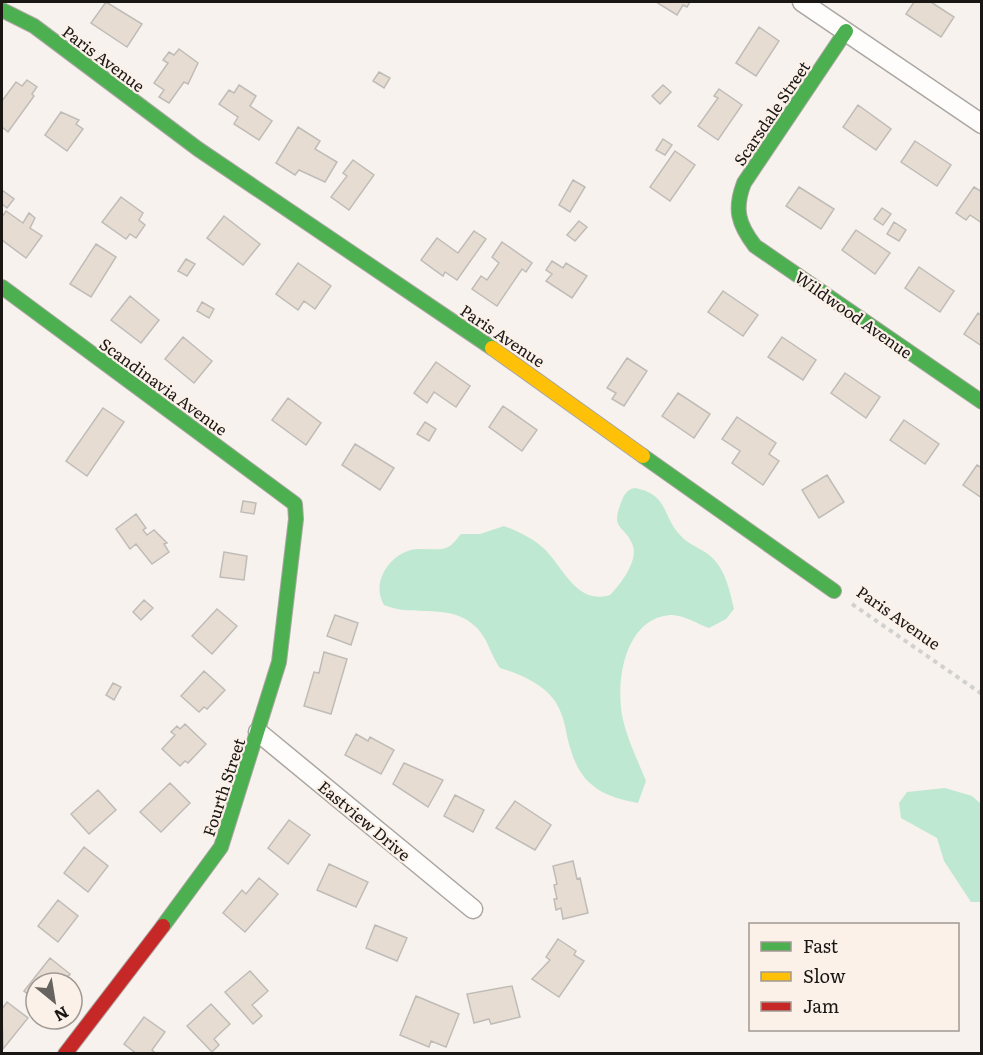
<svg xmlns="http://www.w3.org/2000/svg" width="983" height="1055" viewBox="0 0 983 1055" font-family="Literata,serif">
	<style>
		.green { fill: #bee8d1 }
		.building { fill: #e7dcd2; stroke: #bfbcb8; stroke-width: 1.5 }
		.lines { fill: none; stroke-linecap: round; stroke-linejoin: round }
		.street-casing { stroke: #aaa6a2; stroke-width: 21 }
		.fast-casing { stroke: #aaa6a2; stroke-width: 16 }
		.slow-casing { stroke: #aaa6a2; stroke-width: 16 }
		.jam-casing { stroke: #aaa6a2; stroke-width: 16 }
		.path { stroke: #d3d1cf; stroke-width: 4; stroke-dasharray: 4.5 4.5; stroke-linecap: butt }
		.street { stroke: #fefdfc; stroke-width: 18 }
		.fast { stroke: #4caf50; stroke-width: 14 }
		.slow { stroke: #ffc107; stroke-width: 14 }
		.jam { stroke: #c62828; stroke-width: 14 }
		.labels { text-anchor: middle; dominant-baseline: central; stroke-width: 4.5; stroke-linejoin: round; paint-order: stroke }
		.street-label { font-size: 16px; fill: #191613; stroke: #fbf1e9 }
	</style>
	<rect width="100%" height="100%" fill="#f7f2ed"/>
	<!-- green -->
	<path class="green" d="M635,488C670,495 661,516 681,536C687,543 697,547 705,552C724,564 729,587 734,609L726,619L709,628C698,624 682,614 670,615C623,619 615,685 623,720C628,741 638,761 646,781L638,803C594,795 577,780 567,736C565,724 562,712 555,701C543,684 520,674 500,668C491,656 488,639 477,628C451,601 413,618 384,605C371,584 388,556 411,550C422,547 438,552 448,547C453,545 458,537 461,534H480L504,526C517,531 530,537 541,546C562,563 575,606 610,595C620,585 638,561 633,546C625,523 609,532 622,500C625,493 628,489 635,488Z
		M945,788L972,796L981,804V902H971L944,861L937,838L901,818L899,803L907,792Z"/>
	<!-- building -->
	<path class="building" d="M106,2L142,24L127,47L91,23Z
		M656,2H690L687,7L683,5L677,15Z
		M914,2H931L954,17L941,37L906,14Z
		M759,27L779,41L756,76L736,63Z
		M179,49L198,63L188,84L184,82L169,103L159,97L164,90L154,83L168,63L163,60L169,52L174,55Z
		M379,72L390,78L384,88L373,81Z
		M27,80L37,87L32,94L34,96L8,132L2,127V101L16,82L22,86Z
		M239,85L256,96L250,106L272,121L259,140L234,124L238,117L219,104L229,90L234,93Z
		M663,85L671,92L660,104L652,96Z
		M719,89L742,105L718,140L698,126L718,98L714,96Z
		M858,105L891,129L876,150L843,127Z
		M61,112L79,120L76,124L83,129L67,151L45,135Z
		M298,127L320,141L315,149L337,162L325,182L299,170L295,175L276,163Z
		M663,139L672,145L665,155L656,150Z
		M915,141L951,165L937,186L901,162Z
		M675,151L695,165L670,201L650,187Z
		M353,160L374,175L349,210L331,197L347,176L343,173Z
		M573,180L585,187L570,212L559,205Z
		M799,187L834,209L821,229L786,206Z
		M974,187L982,192V223L970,215L966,220L956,213Z
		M2,190L14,199L7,208L2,204Z
		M121,197L143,213L139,220L145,225L136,238L130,234L126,239L102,222Z
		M882,208L891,214L883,225L874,219Z
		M6,211L23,223L29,213L35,218L30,228L42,236L26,258L2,240V217Z
		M224,216L260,244L243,265L207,238Z
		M579,221L587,227L575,241L567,235Z
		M894,222L906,230L899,241L887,234Z
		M856,230L890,253L875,274L842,250Z
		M474,231L486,239L457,280L445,272L443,276L421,260L437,238L458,253Z
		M502,242L532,263L526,272L522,269L497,306L472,289L481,276L487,280L499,263L492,257Z
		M96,244L116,257L91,297L70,284Z
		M186,259L195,264L187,276L178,271Z
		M552,261L563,268L566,263L587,276L572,298L546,281L552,274L546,270Z
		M298,263L331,286L315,309L304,301L298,310L276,294Z
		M919,267L954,291L940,312L905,288Z
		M723,291L758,315L743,336L708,312Z
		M130,296L159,320L141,343L111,320Z
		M202,302L214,309L209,318L197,311Z
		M978,313L982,316V346L964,334Z
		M183,337L212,361L194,383L165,359Z
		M782,337L816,360L803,380L768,357Z
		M627,358L647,371L624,406L612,399L616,393L607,388Z
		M436,362L470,386L456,407L434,392L427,403L414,393Z
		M845,373L880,397L866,418L831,393Z
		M678,393L710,414L694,438L662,416Z
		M288,398L321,423L306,445L272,420Z
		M503,406L537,430L522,451L489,427Z
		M103,408L124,422L87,476L66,461Z
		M737,417L776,443L769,454L779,461L763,485L732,463L740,451L722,439Z
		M904,420L939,444L925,464L890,440Z
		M425,422L436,429L429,441L417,434Z
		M355,444L394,468L380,490L342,465Z
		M977,465L982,468V498L963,485Z
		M827,475L844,502L819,518L802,490Z
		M243,501L256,503L254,514L241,512Z
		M136,514L146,528L143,530L147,535L154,530L167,543L164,544L169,552L152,564L136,544L130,549L116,529Z
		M224,552L247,556L244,580L220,577Z
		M144,600L153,608L141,620L133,612Z
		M217,609L237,626L212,654L192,636Z
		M335,615L358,623L351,645L327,636Z
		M324,652L347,659L331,714L304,706L314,672L319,673Z
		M204,671L225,690L207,709L204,707L199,712L181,696Z
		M113,683L121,687L114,700L106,695Z
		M185,724L206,744L188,763L185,761L180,766L162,749L175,735L171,732L177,726L180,729Z
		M356,734L368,741L370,737L394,750L381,774L345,755Z
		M404,763L443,780L428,807L393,784Z
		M170,783L190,803L161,832L140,812Z
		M98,790L116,810L89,834L71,814Z
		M455,795L484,810L473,832L444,816Z
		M515,801L551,825L535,850L496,828Z
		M289,820L310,835L288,864L268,848Z
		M84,847L108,866L88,892L64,873Z
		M573,861L577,879L580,878L588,913L563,919L561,908L556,910L554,899H557L554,885L557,884L553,866Z
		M329,864L368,882L356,907L317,890Z
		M259,878L278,894L245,932L223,913L242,890L246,894Z
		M58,900L78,916L58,942L38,926Z
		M375,925L407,938L397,961L366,948Z
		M558,939L576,951L574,955L584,961L559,997L532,979L550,960L546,957Z
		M50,958L70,974L63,983H36V1000L24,991Z
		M250,971L268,991L252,1005L262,1016L253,1024L225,992Z
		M512,986L520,1017L491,1024L489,1019L474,1023L467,994Z
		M416,996L459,1014L446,1047L431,1041L429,1047L400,1035Z
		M7,1002L28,1018L3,1049L2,1009Z
		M211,1004L230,1024L214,1039L219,1045L212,1052L187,1026Z
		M144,1017L165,1032L152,1050L156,1054H137L124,1044Z"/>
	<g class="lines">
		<!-- street casing -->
		<g class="street-casing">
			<path id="street" d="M802,2L982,124
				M258,732L473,909"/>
		</g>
		<!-- fast casing -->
		<g class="fast-casing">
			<path id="fast" d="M2,10L34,26L198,149L492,348
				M846,31L744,183C734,209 738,224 755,246L982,402
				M2,287L295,504L296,519L279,662L221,847L163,926
				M643,456L834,591"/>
		</g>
		<!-- slow casing -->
		<g class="slow-casing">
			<path id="slow" d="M492,348L643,456"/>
		</g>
		<!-- jam casing -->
		<g class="jam-casing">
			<path id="jam" d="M65,1054L163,926"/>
		</g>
		<!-- path -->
		<path class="path" d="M852,604L982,694"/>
		<!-- street -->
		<use href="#street" class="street"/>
		<!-- fast -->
		<use href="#fast" class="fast"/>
		<!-- slow -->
		<use href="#slow" class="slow"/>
		<!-- jam -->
		<use href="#jam" class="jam"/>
	</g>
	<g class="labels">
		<!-- street labels -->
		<g class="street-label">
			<text transform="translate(104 58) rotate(37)">Paris Avenue</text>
			<text transform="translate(771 113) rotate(-56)">Scarsdale Street</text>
			<text transform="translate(854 314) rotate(35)">Wildwood Avenue</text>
			<text transform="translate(503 335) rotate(34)">Paris Avenue</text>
			<text transform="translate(164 386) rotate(36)">Scandinavia Avenue</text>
			<text transform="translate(899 617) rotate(35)">Paris Avenue</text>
			<text transform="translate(223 787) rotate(-72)">Fourth Street</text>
			<text transform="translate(365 820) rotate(40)">Eastview Drive</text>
		</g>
	</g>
	<!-- border -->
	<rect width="983" height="1055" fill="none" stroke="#191613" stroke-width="6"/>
	<!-- legend -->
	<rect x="749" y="923" width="210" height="108" fill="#fbf1e9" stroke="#a19993" stroke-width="1.5"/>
	<rect x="761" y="942" width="30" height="9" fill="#4caf50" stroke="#a19993" stroke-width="1.5"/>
	<text x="803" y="953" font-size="18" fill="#191613">Fast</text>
	<rect x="761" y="972" width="30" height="9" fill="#ffc107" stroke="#a19993" stroke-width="1.5"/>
	<text x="803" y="983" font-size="18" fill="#191613">Slow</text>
	<rect x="761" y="1002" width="30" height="9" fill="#c62828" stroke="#a19993" stroke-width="1.5"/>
	<text x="803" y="1013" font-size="18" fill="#191613">Jam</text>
	<!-- north arrow -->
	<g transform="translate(54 1001) rotate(150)"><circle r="28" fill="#fbf1e9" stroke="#a19993" stroke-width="1.5"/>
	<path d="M0-4.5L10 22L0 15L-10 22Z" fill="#67635f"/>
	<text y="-9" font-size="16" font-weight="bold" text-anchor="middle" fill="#191613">N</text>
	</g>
</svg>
